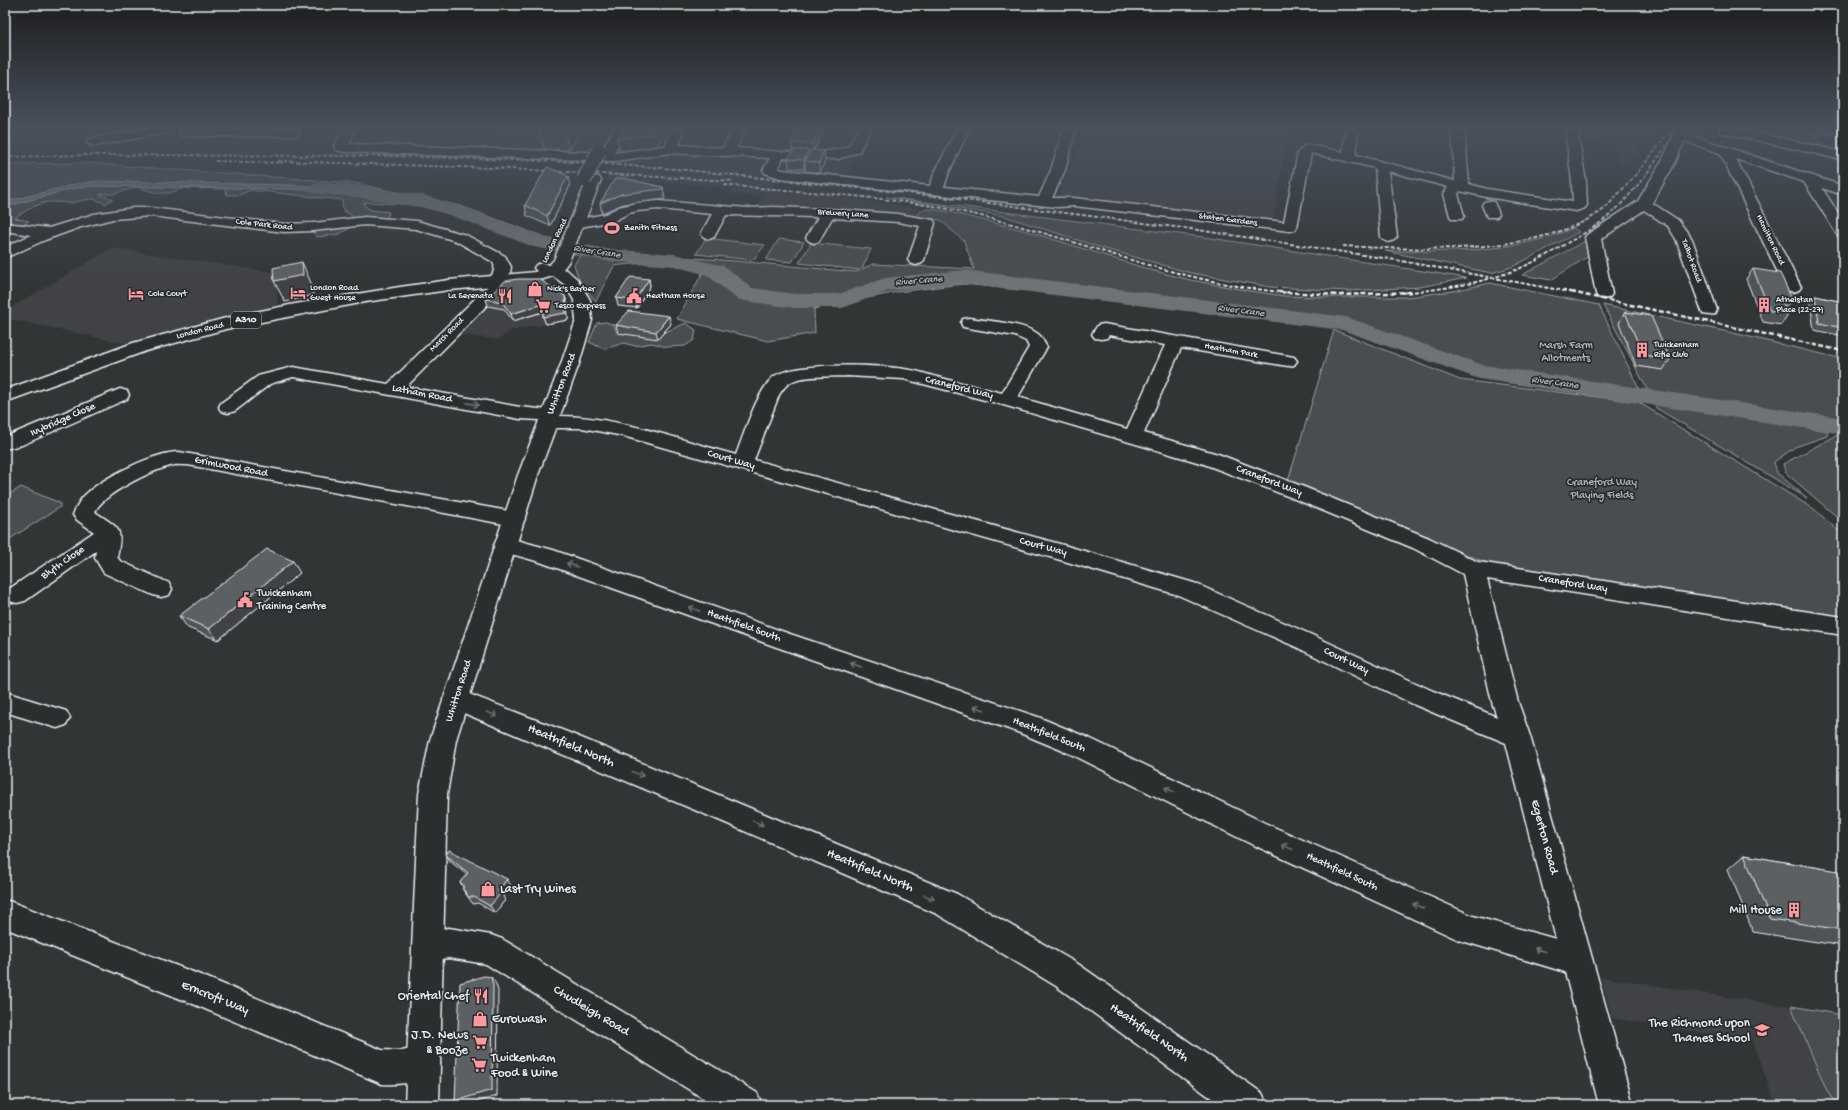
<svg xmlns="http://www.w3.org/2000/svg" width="1848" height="1110" viewBox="0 0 1848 1110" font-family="'Gochi Hand',sans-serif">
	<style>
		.built { fill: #3f4244 }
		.green { fill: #494d4f; stroke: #989fa4 }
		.water { fill: #6e7376; stroke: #9fa5aa }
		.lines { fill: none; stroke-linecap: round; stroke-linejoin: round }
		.river { fill: #6e7376; fill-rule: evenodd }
		.minor-casing { stroke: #e8f1f8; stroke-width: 3 }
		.major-casing { stroke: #e8f1f8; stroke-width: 3 }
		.minor { fill: #2a2d2e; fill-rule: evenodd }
		.major { fill: #2a2d2e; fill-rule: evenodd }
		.rail-far1 { stroke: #e8f1f8; stroke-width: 2; stroke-dasharray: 4 2; stroke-linecap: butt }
		.rail { stroke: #e8f1f8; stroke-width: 2.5; stroke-dasharray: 5 2.5; stroke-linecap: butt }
		.major-bridge-casing { stroke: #e8f1f8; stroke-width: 16; stroke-linecap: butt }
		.major-bridge { stroke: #2a2d2e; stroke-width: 14 }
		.wall { fill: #4f5355; stroke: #e8f1f8 }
		.shaded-wall { fill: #404345; stroke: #e8f1f8 }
		.building { fill: #5c6063; stroke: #e8f1f8 }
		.oneway { stroke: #6c7275 }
		.labels { text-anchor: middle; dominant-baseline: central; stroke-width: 3.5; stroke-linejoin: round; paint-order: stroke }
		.far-street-label { font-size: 9px; fill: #e8f1f8; stroke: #2a2d2e }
		.far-poi-label { font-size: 9px; fill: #e8f1f8; stroke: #2a2d2e; text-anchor: start }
		.far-water-label { font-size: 10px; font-style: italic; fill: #b1b8be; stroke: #2a2d2e }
		.shield { fill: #2a2d2e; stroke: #afb6bb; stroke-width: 1 }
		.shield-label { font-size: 10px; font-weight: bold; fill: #e8f1f8 }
		.park-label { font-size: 11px; fill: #b0b8bd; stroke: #2a2d2e }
		.street-label { font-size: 11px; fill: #e8f1f8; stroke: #2a2d2e }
		.poi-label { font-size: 11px; fill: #e8f1f8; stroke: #2a2d2e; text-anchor: start }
		.near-street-label { font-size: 13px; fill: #e8f1f8; stroke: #2a2d2e }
		.near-poi-label { font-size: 13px; fill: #e8f1f8; stroke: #2a2d2e; text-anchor: end }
	</style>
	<rect width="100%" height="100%" fill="#323536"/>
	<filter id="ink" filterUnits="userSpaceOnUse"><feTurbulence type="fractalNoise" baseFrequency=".025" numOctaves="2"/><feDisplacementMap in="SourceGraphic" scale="8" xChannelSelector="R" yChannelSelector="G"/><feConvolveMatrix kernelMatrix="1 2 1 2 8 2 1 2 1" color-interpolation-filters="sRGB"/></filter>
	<g filter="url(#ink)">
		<!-- built -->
		<path class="built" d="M501,129H678L671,145L854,157L844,178L780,177L771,191L817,194L920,208L915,216L844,210L757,208L762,196L729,194L733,188L674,183L606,181L613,160L618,161L621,156L485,151Z
			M1087,129H1250L1287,133L1273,224L1057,199Z
			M1577,129H1654L1627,163L1618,165L1614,145L1578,140Z
			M1762,129H1843V155L1765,137Z
			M112,248L277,273V309L127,344L5,318V311Z
			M508,288L563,299L567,304L568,320L509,331L499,340L459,334Z
			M1601,977L1843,1015V1105H1776L1752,1041L1612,1018Z"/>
		<!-- green -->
		<path class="green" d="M1789,134L1817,138L1822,145L1793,141Z
			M85,163L355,183L461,206L542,236L537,245C505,237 477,221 447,212C421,203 392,204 364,202L365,206L371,210L389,212L387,219L363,221L339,234L316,237L314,233L318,223L336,220L340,222L350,221L352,216L343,210L342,200L251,190L239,195H227L225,189L184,188L170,193H157L137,187L113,194H100V195L113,199L105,204C92,195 84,201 71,203C64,203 59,202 52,202C42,201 22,212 15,218L29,221L25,224H5V164Z
			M886,197L1211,238L1467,278L1420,287L1348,291L1270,287L1191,273L1102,248L1004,216Z
			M928,209L946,211L1027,231L1151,270L1191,280L1250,291L1285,296L1321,297H1407L1453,291L1490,283L1599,305L1640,391L1487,369L1346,321L1030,284L1010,289L964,284L945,286L897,292L814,309L815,333L768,341L677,319L703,272C676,262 642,262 614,266L596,301L581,285L574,265L580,255C672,253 765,264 856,272L860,270L799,263L811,243L871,249L862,269L873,264L974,269L964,241L940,220L916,217L921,210Z
			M1574,228L1579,232L1512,267L1491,273L1385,251C1449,252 1514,253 1574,228Z
			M706,238L765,245L753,260L696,254Z
			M779,239L804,242L792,262L766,260Z
			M1587,240L1590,255L1551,280L1522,275Z
			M1603,305L1733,333L1843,359V422L1649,393Z
			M606,322L614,325L617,333L654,337L686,323L696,330L694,340L685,346L667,347L652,343L635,346L624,343L604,349L589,342L597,323Z
			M1334,330L1460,380L1638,402L1814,509L1843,535V618L1487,563L1288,481Z
			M1651,401L1828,431L1827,436L1795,447L1774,462L1777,473L1807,498L1656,408Z
			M1843,432V522L1786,473L1783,464Z
			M21,487L60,503V507L5,542V497Z
			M1791,1006L1843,1015V1102L1833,1100L1828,1093Z"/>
		<!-- water -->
		<path class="water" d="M99,181L292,185L362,191L358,193L290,189L92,186L71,189L5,207V202L76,184Z"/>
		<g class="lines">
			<!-- river -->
			<path class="river" d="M319,183L356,185L423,195L464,207L539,236L607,249L674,254L715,264L723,265L752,288L795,294H839L885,278L964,270L1346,317L1483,365L1843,418V434L1479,379L1342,330L964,284L889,291L842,308H795L745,301L737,299L707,275L674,266L607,261L534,247L450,215L421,207L356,197L312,193L309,189L312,185Z"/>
			<!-- minor casing -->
			<g class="minor-casing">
				<path id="minor" d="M145,129H171L170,132L165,133L94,146L89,145L87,142L89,139L94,138Z
					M182,129H295L299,132L298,135L293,136H186L181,135L180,132Z
					M343,129H355L349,144L616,153L665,146L672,129H684L679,145L723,148L734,129H746L736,148C769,150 818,158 849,146L858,129H870L859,152L838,159L783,158L778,168L782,170L930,186L935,172L957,129H969L949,172L944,187L1039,197L1051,170L1064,129H1076L1065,170L1052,198H1074L1284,222L1298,152L1304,146L1309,145L1343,152L1346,129H1358L1356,155L1455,181L1452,129H1464L1469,184L1487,189L1573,202L1572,182L1565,129H1577L1586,182L1587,205L1585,208L1576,211L1486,197L1460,191L1458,194L1464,216L1462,219H1452L1450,216L1444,194L1448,187L1388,171L1397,237L1394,240L1389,242L1384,240L1381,237L1375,168L1311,153L1297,227L1295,230L1290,231L1074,206L1057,207L780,178L765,173L763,170L770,158L671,153L616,161L345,152L336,150L334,147Z
					M1678,129H1690L1687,134L1843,186V195L1822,188L1843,221V238L1838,236L1804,182L1736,159L1801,287L1799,290L1793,292L1787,290L1785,287L1720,153L1684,141L1676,161L1652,203L1678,220L1692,239L1717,310L1715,314L1709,315L1703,314L1676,239L1668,226L1644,210L1601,239L1612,294L1610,297L1604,299L1598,297L1596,294L1585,237L1588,234L1638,201L1662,161L1673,137L1670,134Z
					M1719,129H1741L1843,152V160L1720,132Z
					M658,201L748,208L773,207L827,209L898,214L933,220L935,223L924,260L922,263L916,265L910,263L908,260L920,226L898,222L832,218L819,241L814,243L809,241L806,238L818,217L726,215L714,237L709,239L704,237L701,234L712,214L658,209L637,211L629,213L614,221L575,228L570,227L568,224L570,221L605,214L619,207L637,203Z
					M1489,201L1494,202L1499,214L1497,217H1487L1482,205L1484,202Z
					M132,208H151L284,224L313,223L365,217L417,221L466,235L505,256L511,267L510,273L504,281V287L502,290L406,387L520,407L557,411L559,416C616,416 680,440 736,455C745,432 755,396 772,378C790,361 879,365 904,369C915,370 926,374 937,377C958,382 980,388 1002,393L1029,347L1026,341L1015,336L963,327L961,323L963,319L969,318C988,321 1023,323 1038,334C1042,337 1044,343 1047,347L1018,397L1127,429L1165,345L1109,335L1107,338L1101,339L1095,338L1092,334L1098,325L1104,324L1294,357L1297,361L1294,365L1288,366L1181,348L1144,433L1218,454L1304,487L1429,538L1478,562L1843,617V635L1487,579L1518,702L1530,736L1633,1105H1599L1565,972L1459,940L1247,842L1073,755L1020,733L771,645L540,562L497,550L494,545L497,540L505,537L553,550L787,633L1038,717L1091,739L1267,824L1473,916L1556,939L1506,743L1415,705L1296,647L1178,595L1064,561L623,436L582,428H548L541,426L538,422L540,420L520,419L293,377L270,384L235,411L228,413L221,411L219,407L221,403L258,376L293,367L388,384L488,286C488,276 498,272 493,262L456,241L416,229L365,225L313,231L284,232L151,216L113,219L81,227L45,240L5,258V247L31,235L5,231V223L49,228L94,214ZM847,376L904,379L1000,404L1204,464L1290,497L1413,548L1463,574L1492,702L1497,717L1433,691L1312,635L1194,583L1067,546L754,460L779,395C783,389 786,384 793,381C805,375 833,377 847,376Z
					M120,389L127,391L129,395L127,399L22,445L5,449V437Z
					M179,452L514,512L522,514L525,519L522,524L514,526L188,465C182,465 175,464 170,466C151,471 102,494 95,512C120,529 123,527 117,557L120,561L169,583L172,589L169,595L161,597L153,595L104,573L95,558L96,551L25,601L17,603L9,601L6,595L9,589L94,532L77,520L73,515C76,507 80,499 86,494C104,477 155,452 179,452Z
					M456,689L567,732L957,894L1078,964L1262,1093L1267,1105H1221L1056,986L937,914L721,821L447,706L443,699L447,692Z
					M5,692L66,711L70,718L66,725L57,728L5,712Z
					M9,901L203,976L382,1050L402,1051L423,1046L435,1051L440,1063L435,1075C417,1082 401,1085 382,1084L198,1006L5,928V902Z
					M449,928L491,935L502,939L757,1093L762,1105H714L486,964L449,958L428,961L417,957L413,946L417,935L428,931Z"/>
			</g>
			<!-- major casing -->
			<g class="major-casing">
				<path id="major" d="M614,129H626L613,155H603L601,152Z
					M594,176L599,177L601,180L569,261L563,269L568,271L577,279L590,300L592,320L579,364L538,475L456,740L447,794L439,1105H405L419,794L430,740L518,475L561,364L576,320L574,300L565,285L553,276L530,283L449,290L365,302L226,329L146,351L5,402V390L133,343L226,318L295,304L400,287L449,280L535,272L537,271L534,268L536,265L542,263L549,265L554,260L587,180L589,177Z"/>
			</g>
			<!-- minor -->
			<use href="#minor" class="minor"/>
			<!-- major -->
			<use href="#major" class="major"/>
			<!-- rail-far1 -->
			<path class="rail-far1" d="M5,157L84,155L392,156L579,162L676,169L926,195L1191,229L1390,259L1576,293
				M215,161L283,163
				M278,161L492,168L734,181
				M724,185C811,193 900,196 985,217C1090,243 1181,284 1291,293
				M1343,246C1418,250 1541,256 1604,209C1610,204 1614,198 1619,193C1638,173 1655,152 1670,129
				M1402,293C1442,289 1481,284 1518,269C1535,262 1551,253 1567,243C1582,235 1599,225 1612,213C1638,188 1658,159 1677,129"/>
			<!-- rail -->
			<path class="rail" d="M1279,292L1340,295L1412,292
				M1571,292L1843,351"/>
			<!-- major-bridge casing -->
			<g class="major-bridge-casing">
				<path id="major-bridge" d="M584,180L599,151"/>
			</g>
			<!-- major-bridge -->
			<use href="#major-bridge" class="major-bridge"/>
		</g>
		<!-- wall -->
		<path class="wall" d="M539,129H582L569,150L544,149Z
			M799,129H823L824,130L814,151L825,161L820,173L805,171V168L804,169L789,168L788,159L803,150H792L791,143Z
			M1780,129H1834L1830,135L1781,130Z
			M570,186L550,226L527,216L525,205Z
			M1753,269L1792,299L1785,308L1788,314L1781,325L1763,322L1746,279Z
			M649,279L650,286L637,308L618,306L616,298Z
			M565,296L567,303L568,320L546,324L543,317V312L513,321L504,309L488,306L486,299Z
			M1815,296L1843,302V336L1814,330L1810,303Z
			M1625,312L1670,359L1663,370L1636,366L1619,323Z
			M671,324L658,339L618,333L616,325Z
			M300,573L218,640L188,628L179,616Z
			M446,855L511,886L503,896L505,900L495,913L478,903L473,904L463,890V887L460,882L467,875L451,862Z
			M1744,855L1843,872V946L1753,932L1728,869Z"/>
		<!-- shaded-wall -->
		<path class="shaded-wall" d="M564,129H582L569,150Z
			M657,129H665L657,146L620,151L617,139Z
			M821,129H823L824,130L813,151V144Z
			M808,150L809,160L805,161V168L804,169V160Z
			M824,151L825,161L820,173L819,163Z
			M568,176L570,186L550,226L547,216Z
			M663,187L665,199L623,204L602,213L600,203L621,194Z
			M302,262L311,283L313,295L285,302L274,281Z
			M649,279L650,286L637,308L635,300Z
			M565,296L567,303L568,320L546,324L543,317Z
			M543,304L545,311L513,321L511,314Z
			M669,316L671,324L658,339L656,332Z
			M293,561L300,573L218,640L209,629Z
			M5,872L9,875L5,879Z
			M507,879L511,886L503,896L505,900L495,913L490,906L498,891Z
			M491,977L496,984L498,991L497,1096L466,1105H459L455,1101Z"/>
		<!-- building -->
		<path class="building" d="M623,129H657L655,134L617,139Z
			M799,129H821L813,144L791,143Z
			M794,150H808L804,160L788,159Z
			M811,150L824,151L819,163L805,161Z
			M547,167L568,176L547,216L525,205Z
			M625,178L627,179L663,187V189L621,194L600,203L615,179Z
			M302,262L303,275L274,281L273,268Z
			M1753,269L1780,273L1792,299L1780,296L1788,314L1770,311Z
			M630,277L649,279L635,300L616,298Z
			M518,279H539L565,296L566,313L543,317V304L511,314L502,302L486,299L505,281Z
			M1815,296L1843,302V328L1819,323Z
			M629,311L669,316L656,332L616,325Z
			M1625,312L1651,316L1670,359L1643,355Z
			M267,549L293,561L209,629L179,616Z
			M449,850L507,879L498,891L501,893L490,906L474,897H468L466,892L463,890V885L460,882L468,873L446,855Z
			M1744,855L1843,872V930L1770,919Z
			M484,976L491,977L493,985L492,1090L455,1101L460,983Z"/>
		<!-- one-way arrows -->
		<defs><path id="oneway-shaft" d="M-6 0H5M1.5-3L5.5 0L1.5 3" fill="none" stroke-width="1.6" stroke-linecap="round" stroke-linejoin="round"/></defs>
		<g class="oneway">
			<use href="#oneway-shaft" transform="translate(473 404) rotate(11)"/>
			<use href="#oneway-shaft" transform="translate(572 565) rotate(-160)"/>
			<use href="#oneway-shaft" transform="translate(694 609) rotate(-160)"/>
			<use href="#oneway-shaft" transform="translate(856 665) rotate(-161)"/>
			<use href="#oneway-shaft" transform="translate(979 708) rotate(-161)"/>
			<use href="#oneway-shaft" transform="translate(492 714) rotate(22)"/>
			<use href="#oneway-shaft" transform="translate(638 774) rotate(22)"/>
			<use href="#oneway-shaft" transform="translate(1170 790) rotate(-154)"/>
			<use href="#oneway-shaft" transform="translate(758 823) rotate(23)"/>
			<use href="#oneway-shaft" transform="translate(1287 847) rotate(-155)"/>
			<use href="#oneway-shaft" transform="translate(929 897) rotate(22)"/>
			<use href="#oneway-shaft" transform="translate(1418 906) rotate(-155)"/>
			<use href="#oneway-shaft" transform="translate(1540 950) rotate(-164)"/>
		</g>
	</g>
	<!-- sky -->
	<linearGradient id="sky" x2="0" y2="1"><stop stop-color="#1c1d1e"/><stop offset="0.45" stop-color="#49515d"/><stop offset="1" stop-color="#49515d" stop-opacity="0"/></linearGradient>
	<rect width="1848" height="284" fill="url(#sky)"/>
	<!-- icons -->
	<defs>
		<g id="stadium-bare" transform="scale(1.2)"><path d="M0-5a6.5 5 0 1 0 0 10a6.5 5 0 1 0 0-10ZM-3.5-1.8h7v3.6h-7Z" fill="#ff9aa2" stroke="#2a2d2e" stroke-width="2.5" paint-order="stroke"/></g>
		<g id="shop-bare" transform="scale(1.2)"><path d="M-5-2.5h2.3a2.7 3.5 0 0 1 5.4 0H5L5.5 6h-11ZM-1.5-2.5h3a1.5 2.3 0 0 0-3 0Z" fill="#ff9aa2" stroke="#2a2d2e" stroke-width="2.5" paint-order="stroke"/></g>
		<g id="hotel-bare" transform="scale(1.2)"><path d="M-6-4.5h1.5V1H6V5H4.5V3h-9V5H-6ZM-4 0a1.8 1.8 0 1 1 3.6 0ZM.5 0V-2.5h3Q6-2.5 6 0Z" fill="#ff9aa2" stroke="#2a2d2e" stroke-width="2.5" paint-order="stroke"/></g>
		<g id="restaurant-bare" transform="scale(1.2)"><path d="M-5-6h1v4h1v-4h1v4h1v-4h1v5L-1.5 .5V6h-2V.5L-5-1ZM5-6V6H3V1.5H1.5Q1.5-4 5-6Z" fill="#ff9aa2" stroke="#2a2d2e" stroke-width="2.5" paint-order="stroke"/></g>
		<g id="civic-bare" transform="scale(1.2)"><path d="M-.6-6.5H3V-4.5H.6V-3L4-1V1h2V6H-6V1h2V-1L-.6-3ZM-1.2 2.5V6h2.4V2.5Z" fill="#ff9aa2" stroke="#2a2d2e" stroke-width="2.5" paint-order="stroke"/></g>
		<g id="building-bare" transform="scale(1.2)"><path d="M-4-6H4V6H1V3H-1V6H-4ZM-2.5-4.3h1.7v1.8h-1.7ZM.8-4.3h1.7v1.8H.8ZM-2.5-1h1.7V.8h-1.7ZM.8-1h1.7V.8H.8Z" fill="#ff9aa2" stroke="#2a2d2e" stroke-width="2.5" paint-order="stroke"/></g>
		<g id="supermarket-bare" transform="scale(1.2)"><path d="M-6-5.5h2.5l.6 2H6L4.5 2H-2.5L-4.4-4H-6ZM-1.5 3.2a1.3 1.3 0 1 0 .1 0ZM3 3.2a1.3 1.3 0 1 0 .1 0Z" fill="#ff9aa2" stroke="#2a2d2e" stroke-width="2.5" paint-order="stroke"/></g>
		<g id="school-bare" transform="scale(1.2)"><path d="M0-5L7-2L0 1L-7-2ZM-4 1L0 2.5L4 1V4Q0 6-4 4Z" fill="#ff9aa2" stroke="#2a2d2e" stroke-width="2.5" paint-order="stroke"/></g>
	</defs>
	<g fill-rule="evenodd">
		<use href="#stadium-bare" x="612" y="228"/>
		<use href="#shop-bare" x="535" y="289"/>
		<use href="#hotel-bare" x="298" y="293"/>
		<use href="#hotel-bare" x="136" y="294"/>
		<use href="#restaurant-bare" x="505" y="296"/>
		<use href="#civic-bare" x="634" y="296"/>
		<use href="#building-bare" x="1764" y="305"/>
		<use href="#supermarket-bare" x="543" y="306"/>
		<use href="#building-bare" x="1642" y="350"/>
		<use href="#civic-bare" x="245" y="600"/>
		<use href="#shop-bare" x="488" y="889"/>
		<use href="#building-bare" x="1794" y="910"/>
		<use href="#restaurant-bare" x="481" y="996"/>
		<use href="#shop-bare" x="480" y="1019"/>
		<use href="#school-bare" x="1762" y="1030"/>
		<use href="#supermarket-bare" x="480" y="1042"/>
		<use href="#supermarket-bare" x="479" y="1065"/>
	</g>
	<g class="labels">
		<!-- far-street labels -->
		<g class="far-street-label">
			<text transform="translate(843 214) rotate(4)">Brewery Lane</text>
			<text transform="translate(1228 220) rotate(7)">Staten Gardens</text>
			<text transform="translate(264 225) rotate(6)">Cole Park Road</text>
			<text transform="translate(1770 240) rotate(64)">Hamilton Road</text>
			<text transform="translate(555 241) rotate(-64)">London Road</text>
			<text transform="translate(1691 261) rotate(70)">Talbot Road</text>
			<text transform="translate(200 331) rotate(-14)">London Road</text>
			<text transform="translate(447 335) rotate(-45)">March Road</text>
			<text transform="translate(1231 351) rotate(10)">Heatham Park</text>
		</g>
		<!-- far-poi labels -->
		<g class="far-poi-label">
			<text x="624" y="228">Zenith Fitness</text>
			<text x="310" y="288">London Road<tspan x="310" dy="10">Guest House</tspan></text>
			<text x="547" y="289">Nick's Barber</text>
			<text x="148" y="294">Cole Court</text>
			<text x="493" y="296" text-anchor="end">La Serenata</text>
			<text x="646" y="296">Heatham House</text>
			<text x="1776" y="300">Athelstan<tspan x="1776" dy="10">Place (22-27)</tspan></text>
			<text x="555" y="306">Tesco Express</text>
			<text x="1654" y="345">Twickenham<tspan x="1654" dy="10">Rifle Club</tspan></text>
		</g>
		<!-- far-water labels -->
		<g class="far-water-label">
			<text transform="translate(597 252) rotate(9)">River Crane</text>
			<text transform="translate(919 281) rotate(-5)">River Crane</text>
			<text transform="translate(1241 311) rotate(7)">River Crane</text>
			<text transform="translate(1555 383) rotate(8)">River Crane</text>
		</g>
		<!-- shield labels -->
		<rect class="shield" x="231" y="312" width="30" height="16" rx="3"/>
		<g class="shield-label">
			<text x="246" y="320">A310</text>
		</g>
		<!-- park labels -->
		<g class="park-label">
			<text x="1566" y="346">Marsh Farm<tspan x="1566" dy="13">Allotments</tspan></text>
			<text x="1602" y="483">Craneford Way<tspan x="1602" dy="13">Playing Fields</tspan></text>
		</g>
		<!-- street labels -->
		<g class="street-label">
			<text transform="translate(562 384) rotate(-69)">Whitton Road</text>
			<text transform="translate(959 388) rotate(14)">Craneford Way</text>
			<text transform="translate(422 394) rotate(11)">Latham Road</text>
			<text transform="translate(63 420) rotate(-24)">Ivybridge Close</text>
			<text transform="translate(731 460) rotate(16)">Court Way</text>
			<text transform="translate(231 467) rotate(11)">Grimwood Road</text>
			<text transform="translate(1269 481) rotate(21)">Craneford Way</text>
			<text transform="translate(1043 547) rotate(15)">Court Way</text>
			<text transform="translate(63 563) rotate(-35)">Blyth Close</text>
			<text transform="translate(1573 584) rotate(9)">Craneford Way</text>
			<text transform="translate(744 626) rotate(20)">Heathfield South</text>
			<text transform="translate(1346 661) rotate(26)">Court Way</text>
			<text transform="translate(459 691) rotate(-72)">Whitton Road</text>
			<text transform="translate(1049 735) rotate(22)">Heathfield South</text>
			<text transform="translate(1342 872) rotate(25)">Heathfield South</text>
		</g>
		<!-- poi labels -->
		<g class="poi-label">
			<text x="257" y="594">Twickenham<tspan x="257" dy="13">Training Centre</tspan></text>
		</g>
		<!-- near-street labels -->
		<g class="near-street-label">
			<text transform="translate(571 746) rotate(23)">Heathfield North</text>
			<text transform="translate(1544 837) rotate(75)">Egerton Road</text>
			<text transform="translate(870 871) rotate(23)">Heathfield North</text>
			<text transform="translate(215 998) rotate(22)">Erncroft Way</text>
			<text transform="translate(591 1011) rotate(31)">Chudleigh Road</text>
			<text transform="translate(1149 1033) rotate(35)">Heathfield North</text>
		</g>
		<!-- near-poi labels -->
		<g class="near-poi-label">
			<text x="500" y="889" text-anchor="start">Last Try Wines</text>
			<text x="1782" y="910">Mill House</text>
			<text x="469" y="996">Oriental Chef</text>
			<text x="492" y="1019" text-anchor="start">Eurowash</text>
			<text x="1750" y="1023">The Richmond upon<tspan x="1750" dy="15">Thames School</tspan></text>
			<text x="468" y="1035">J.D. News<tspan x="468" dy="15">&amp; Booze</tspan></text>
			<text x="491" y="1058" text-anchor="start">Twickenham<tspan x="491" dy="15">Food &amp; Wine</tspan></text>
		</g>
	</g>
	<!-- margin -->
	<rect width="1848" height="1110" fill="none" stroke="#2a2d2e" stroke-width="20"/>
	<rect x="10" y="10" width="1828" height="1090" fill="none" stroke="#e8f1f8" stroke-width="1.5" filter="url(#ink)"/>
</svg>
